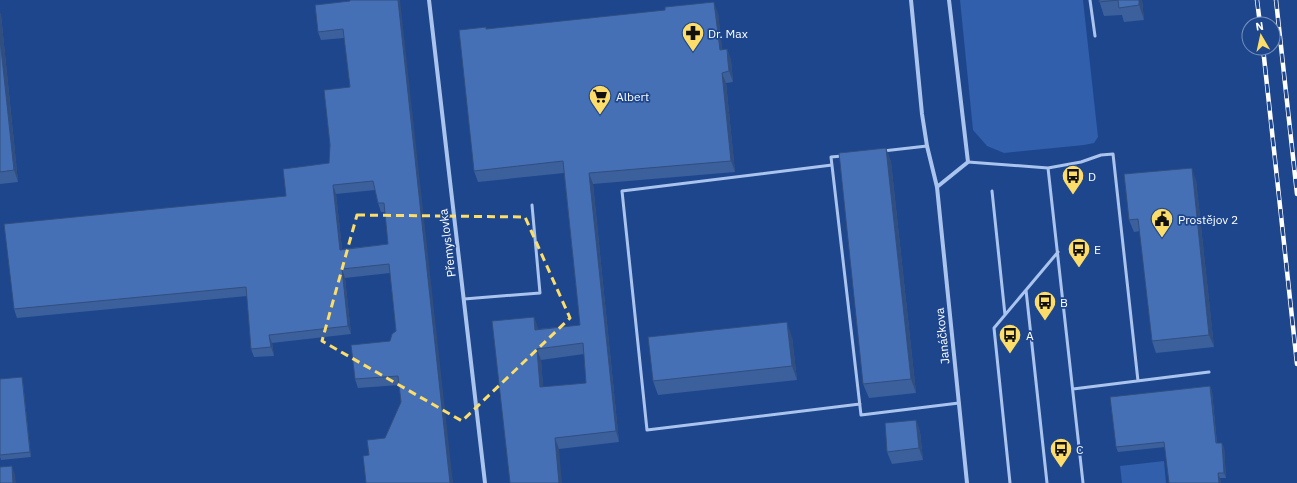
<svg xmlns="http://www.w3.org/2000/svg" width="1297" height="483" viewBox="0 0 1297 483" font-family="'IBM Plex Sans',sans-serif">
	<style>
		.green { fill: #315fab }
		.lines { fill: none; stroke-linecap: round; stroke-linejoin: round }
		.service { stroke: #abc4ed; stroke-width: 3 }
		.minor { stroke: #abc4ed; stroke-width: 4 }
		.rail-casing { stroke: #fff; stroke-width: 4.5 }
		.rail { stroke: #1d468d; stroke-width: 3; stroke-dasharray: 9; stroke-linecap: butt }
		.wall { fill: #3c609c; fill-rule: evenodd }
		.shaded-wall { fill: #314e7f }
		.building { fill: #4670b5; stroke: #314e7f; fill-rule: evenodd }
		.marked { fill: none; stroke: #fcdd69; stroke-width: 3; stroke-dasharray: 8 5; stroke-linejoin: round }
		.labels { text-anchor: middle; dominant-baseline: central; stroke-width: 3.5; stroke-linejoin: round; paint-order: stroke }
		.poi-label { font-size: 12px; fill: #fff; stroke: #1d468d; text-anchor: start }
		.street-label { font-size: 12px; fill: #fff; stroke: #1d468d }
	</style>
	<rect width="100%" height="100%" fill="#1d468d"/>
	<!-- green -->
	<path class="green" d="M960,0H1083L1098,137L1094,143L1084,145L1004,153L987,146L973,130Z
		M1164,461L1166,483H1122L1120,466Z"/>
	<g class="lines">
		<!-- service -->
		<path class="service" d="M1090,0L1095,36
			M883,151L927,146
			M842,156L831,157L861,415L959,403
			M968,162L1048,168L1083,483
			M832,165L622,191L647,430L860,404
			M1048,168L1081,162L1101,155L1113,154L1138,381
			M992,191L1005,315
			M1026,290L1047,483
			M464,299L540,293L532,205
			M1073,389L1209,372
			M1010,483L994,328L1058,252"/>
		<!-- minor -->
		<path class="minor" d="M429,0L485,483
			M911,0L922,114L927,146L937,187L967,483
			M937,187L968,162L949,0"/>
		<!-- rail casing -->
		<g class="rail-casing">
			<path id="rail" d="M1257,0L1260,24
				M1276,0L1297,194
				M1263,48L1297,364"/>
		</g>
		<!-- rail -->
		<use href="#rail" class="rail"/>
	</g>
	<!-- wall -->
	<path class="wall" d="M1099,0H1142L1144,20L1124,22L1122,15L1104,16Z
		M350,1L453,483L369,455L385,438L401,402L399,385L358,388L355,379L390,341L396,331L390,273L345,278L351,334L272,343L274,356L254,357L251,349L247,296L17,318L14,309L286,196L329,163L330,145L350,87L344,38L321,40L318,32ZM375,190L378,203L381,212H385L388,244L342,249L336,194Z
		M0,13L1,15L18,182L0,184Z
		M718,13L722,50L727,49L731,60L733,82L726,83L735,172L593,184L619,442L559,449L510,483L534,317L538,329L580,325L564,173L478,182L474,171L487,29ZM584,354L586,383L543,387L541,360Z
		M886,148L891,162L916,393L869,398L863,384Z
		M1196,180L1214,347L1156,353L1152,341L1140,231L1134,232L1129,220Z
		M792,337L797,380L658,395L653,381Z
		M22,377L23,382L31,457L1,460L0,456V379Z
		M1210,386L1212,391L1217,443L1224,447L1226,478H1220L1221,483H1169L1165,447L1118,452L1116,447Z
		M916,420L920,432L923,460L892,464L887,452Z"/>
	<!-- shaded-wall -->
	<path class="shaded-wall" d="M398,0H400L453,483H450Z
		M1139,0H1142L1144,20L1139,5Z
		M714,2L718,13L724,61L720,50Z
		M0,13L1,15L18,182L14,170L0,39Z
		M727,49L731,60L733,82L729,71Z
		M722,73L726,83L735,172L731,161Z
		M886,148L891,162L916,393L911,379Z
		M1192,168L1196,180L1214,347L1209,335Z
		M589,173L593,184L619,442L616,431Z
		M333,185L336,194L343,258L340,250Z
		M342,269L345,278L351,334L348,326Z
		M534,317L538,328L539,340L535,330Z
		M787,322L792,337L797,380L792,366Z
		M269,335L272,343L274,356L271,347Z
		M537,349L541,360L544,398L540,387Z
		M22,377L23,382L31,457L30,452Z
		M1210,386L1212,391L1217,448L1216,443Z
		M916,420L920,432L923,460L919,448Z
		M555,438L559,449L562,483H559Z
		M1222,443L1224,447L1226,478L1224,473Z
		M12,466L15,475L16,483H13Z
		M1218,473L1220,478L1221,483H1219Z"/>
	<!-- building -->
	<path class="building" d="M350,0H398L450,483H366L363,456L369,455L367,440L385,438L401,402L398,376L355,379L351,345L390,341L392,334L396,331L389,264L342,269L348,326L269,335L271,347L251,349L246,287L14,309L4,224L286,196L283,169L329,163L330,145L324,90L350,87L343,29L318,32L315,5L350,1ZM373,181L378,203H384L388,244L340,250L333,185Z
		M1099,0H1139V5L1119,8L1118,0L1099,2Z
		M714,2L720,50L727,49L728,62L729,71L722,73L731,161L589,173L616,431L555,438L559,483H510L492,321L534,317L535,330L580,325L563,161L474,171L459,30L486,27V29L665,10V7ZM583,343L586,383L540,387L537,349Z
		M0,39L14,170L0,172Z
		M886,148L911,379L863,384L839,153Z
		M1192,168L1209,335L1152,341L1138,219L1129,220L1124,174Z
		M787,322L792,366L653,381L648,337Z
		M22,377L30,452L0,455V379Z
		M1210,386L1216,443H1222L1224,473H1218L1219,483H1169L1164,442L1116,447L1110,397Z
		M916,420L919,448L887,452L885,423Z
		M12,466L13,483H0V467Z"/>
	<!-- marked area -->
	<path class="marked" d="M357,215L525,217L570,318L462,421L322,341Z"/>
	<!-- icons -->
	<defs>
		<g id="pharmacy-pin" transform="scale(1.15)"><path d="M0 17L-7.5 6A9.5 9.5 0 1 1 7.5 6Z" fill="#fcdd69" stroke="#1d468d"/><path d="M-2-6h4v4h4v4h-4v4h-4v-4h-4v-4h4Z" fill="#111"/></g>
		<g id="supermarket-pin" transform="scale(1.15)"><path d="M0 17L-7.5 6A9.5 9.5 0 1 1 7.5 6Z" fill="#fcdd69" stroke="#1d468d"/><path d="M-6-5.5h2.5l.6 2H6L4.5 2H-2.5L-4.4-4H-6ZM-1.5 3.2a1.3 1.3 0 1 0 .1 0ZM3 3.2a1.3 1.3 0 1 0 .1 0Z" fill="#111"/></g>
		<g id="bus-pin" transform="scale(1.15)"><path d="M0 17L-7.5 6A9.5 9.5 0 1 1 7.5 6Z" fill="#fcdd69" stroke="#1d468d"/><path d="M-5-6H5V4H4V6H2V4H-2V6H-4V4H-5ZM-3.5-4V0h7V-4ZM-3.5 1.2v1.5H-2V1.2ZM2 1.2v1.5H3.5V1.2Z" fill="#111"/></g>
		<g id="civic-pin" transform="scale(1.15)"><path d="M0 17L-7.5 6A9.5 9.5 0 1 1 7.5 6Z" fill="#fcdd69" stroke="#1d468d"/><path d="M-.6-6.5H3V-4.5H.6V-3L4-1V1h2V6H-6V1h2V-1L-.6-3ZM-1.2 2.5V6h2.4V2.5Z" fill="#111"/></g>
	</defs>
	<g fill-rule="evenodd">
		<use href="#pharmacy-pin" x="693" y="33"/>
		<use href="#supermarket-pin" x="600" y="96"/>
		<use href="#bus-pin" x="1073" y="176"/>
		<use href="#civic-pin" x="1162" y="219"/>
		<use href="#bus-pin" x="1079" y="249"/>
		<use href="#bus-pin" x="1045" y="302"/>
		<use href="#bus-pin" x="1010" y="335"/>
		<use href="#bus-pin" x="1061" y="449"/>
	</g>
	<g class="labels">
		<!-- poi labels -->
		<g class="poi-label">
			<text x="708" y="33">Dr. Max</text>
			<text x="616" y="96">Albert</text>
			<text x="1088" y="176">D</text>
			<text x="1178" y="219">Prostějov 2</text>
			<text x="1094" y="249">E</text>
			<text x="1060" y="302">B</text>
			<text x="1026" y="335">A</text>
			<text x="1076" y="449">C</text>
		</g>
		<!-- street labels -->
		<g class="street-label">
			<text transform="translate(447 243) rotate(-97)">Přemyslovka</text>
			<text transform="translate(942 336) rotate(-96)">Janáčkova</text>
		</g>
	</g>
	<!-- north arrow -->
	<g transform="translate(1261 36) rotate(351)"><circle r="19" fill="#1d468d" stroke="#7790bb"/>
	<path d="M0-3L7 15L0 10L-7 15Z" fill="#fcdd69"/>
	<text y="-6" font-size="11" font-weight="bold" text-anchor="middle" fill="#ffffff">N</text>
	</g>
</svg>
